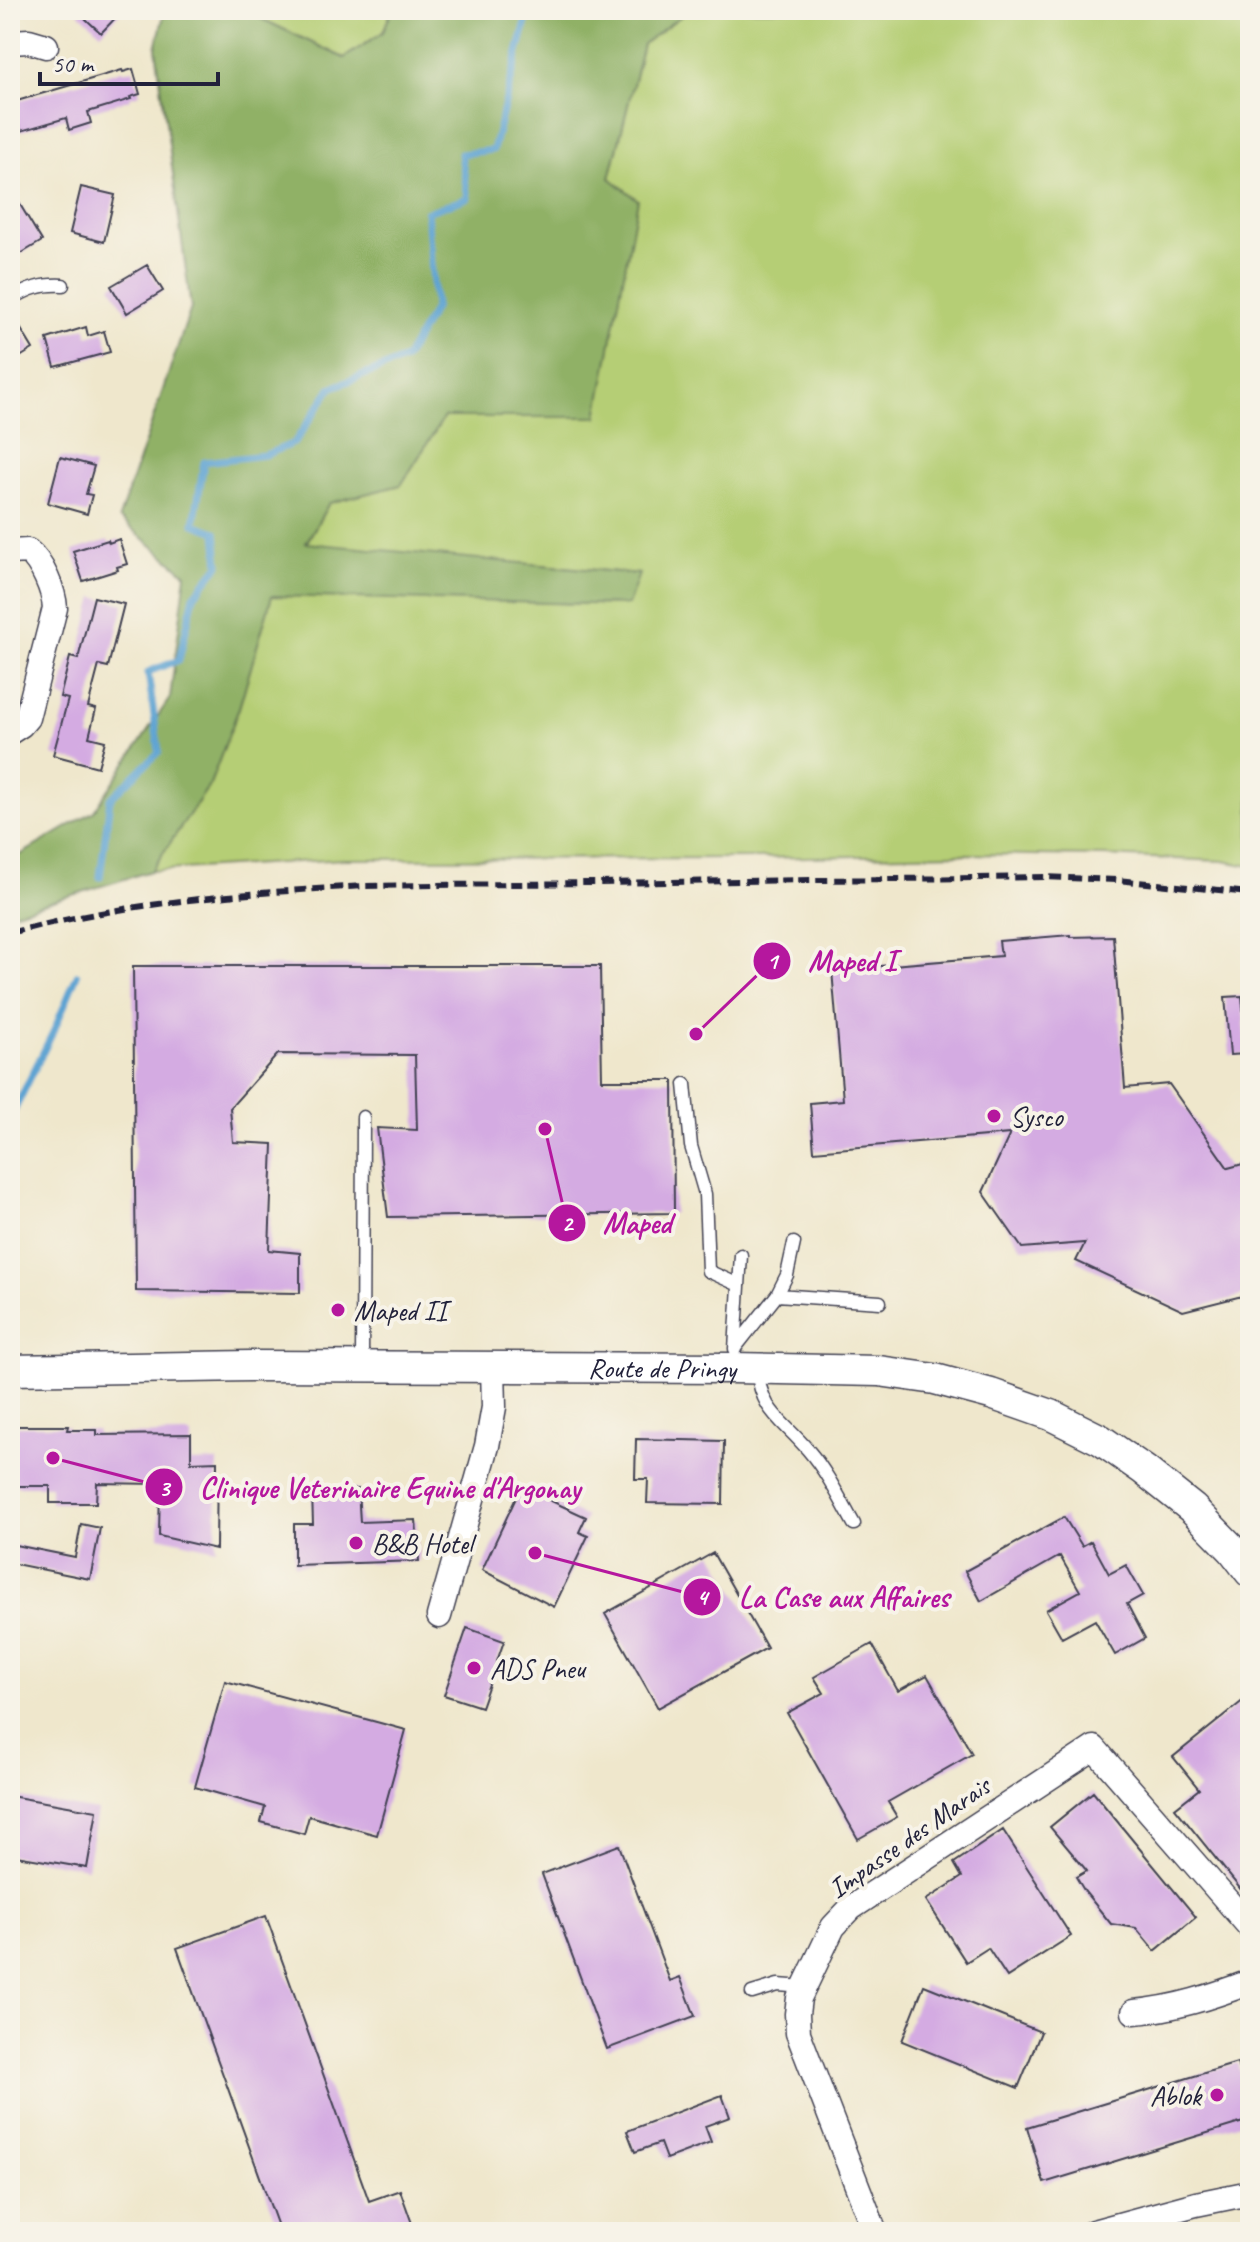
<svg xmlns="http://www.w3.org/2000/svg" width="1260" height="2242" viewBox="0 0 1260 2242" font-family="Caveat,sans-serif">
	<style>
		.green { fill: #b5ce74; stroke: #6c7858; stroke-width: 2 }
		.forest { fill: #90b166; stroke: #596a50; stroke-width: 2 }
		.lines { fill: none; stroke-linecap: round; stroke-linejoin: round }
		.stream { stroke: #5da3d2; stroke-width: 7 }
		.building { fill: #d4abe2 }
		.service-casing { stroke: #414051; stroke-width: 15 }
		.minor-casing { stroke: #414051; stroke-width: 27 }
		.tertiary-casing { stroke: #414051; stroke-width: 33 }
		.service { stroke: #fff; stroke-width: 12 }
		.minor { stroke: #fff; stroke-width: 24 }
		.tertiary { stroke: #fff; stroke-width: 30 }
		.rail { stroke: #22223b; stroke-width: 6; stroke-dasharray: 12 6; stroke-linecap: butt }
		.poi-dot { fill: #b5179e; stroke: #f7f3e8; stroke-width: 3 }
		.labels { text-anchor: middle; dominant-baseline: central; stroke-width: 8; stroke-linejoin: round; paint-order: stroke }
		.poi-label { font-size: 28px; fill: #22223b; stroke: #f7f3e8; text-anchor: start }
		.street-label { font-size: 28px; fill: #22223b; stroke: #f7f3e8 }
		.leader { fill: none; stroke: #b5179e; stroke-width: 3 }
		.callout-dot { fill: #b5179e; stroke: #f7f3e8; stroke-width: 3 }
		.mark-label { font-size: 24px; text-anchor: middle; font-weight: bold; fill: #fff }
		.callout-label { font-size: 30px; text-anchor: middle; font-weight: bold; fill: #b5179e; stroke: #f7f3e8; stroke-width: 8; stroke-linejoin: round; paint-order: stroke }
	</style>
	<rect width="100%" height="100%" fill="#f7f3e8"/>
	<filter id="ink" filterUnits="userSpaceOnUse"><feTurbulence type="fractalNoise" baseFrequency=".0125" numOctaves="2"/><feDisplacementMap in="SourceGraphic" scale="16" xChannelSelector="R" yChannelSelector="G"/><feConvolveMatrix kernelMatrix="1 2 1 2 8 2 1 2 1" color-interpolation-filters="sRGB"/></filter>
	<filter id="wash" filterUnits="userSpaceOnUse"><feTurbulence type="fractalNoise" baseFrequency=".006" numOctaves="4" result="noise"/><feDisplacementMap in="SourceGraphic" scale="32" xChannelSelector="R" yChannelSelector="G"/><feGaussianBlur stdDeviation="1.8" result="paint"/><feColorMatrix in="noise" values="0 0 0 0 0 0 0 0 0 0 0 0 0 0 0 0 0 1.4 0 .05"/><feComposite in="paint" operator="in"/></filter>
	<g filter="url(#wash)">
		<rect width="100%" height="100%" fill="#efe7cc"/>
		<!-- green -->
		<path class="green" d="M243,10H392L383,32L344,58Z
			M689,10H1250V866L1223,861L1104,856L959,854L758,858L344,859L151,871L210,784L239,708L272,595L628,605L638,574L306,544L329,503L401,485L444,417H597L610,179L643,44Z"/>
		<!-- forest -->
		<path class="forest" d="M165,10H243L344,58L383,32L392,10H689L643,44L610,178L638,200L597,417H444L401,485L329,503L306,543L639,574L628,605L272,596L239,708L210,784L151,871L10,914V861L94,811L170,698L186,574L119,518L191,308L156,48Z"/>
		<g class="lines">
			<!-- stream -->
			<path class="stream" d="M100,877L110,799L159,752L148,672L179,660L194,596L219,565L216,532L194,524L204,462L265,455L294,443L331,388L405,359L435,307L427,212L468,198L461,154L493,150L529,10
				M10,1119L55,1028L77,975"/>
		</g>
		<g id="blocks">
			<!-- building -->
			<path class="building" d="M76,10H123L101,33Z
				M133,69L140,94L130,97L131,99L88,112L91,123L69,130L66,118L21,131L20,127L15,128L10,113V103L122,70L123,72Z
				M81,187L115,195L104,242L70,233Z
				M10,188L42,241L17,256L10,245Z
				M147,265L163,291L127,313L111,286Z
				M10,311L33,349L10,363Z
				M86,327L88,336L104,331L110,352L55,367L47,339Z
				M60,457L94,466L86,494L92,495L87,514L48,503Z
				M119,539L127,564L117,567L118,570L83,581L73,551L108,540L109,543Z
				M94,597L124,604L108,667L99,665L88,707L96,709L89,737L105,741L98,767L53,755L68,699L60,697L70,657L78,659Z
				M1070,935V937L1113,936L1125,1088L1169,1084L1228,1168L1250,1162V1294L1183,1311L1076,1261L1085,1243L1022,1248L983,1192L1010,1134L814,1151L810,1103L843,1100L832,970L1001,956L999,941Z
				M133,966H600L602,1080H673L674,1213L388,1217L377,1128L417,1130L415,1055L278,1054L230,1108L233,1142L273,1144L269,1250L300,1253V1293L136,1291Z
				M1242,996L1247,1054L1230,1055L1225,997Z
				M10,1426H68L67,1430H97V1435L191,1434V1462L217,1461L216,1549L159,1536L160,1484L97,1483L96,1503H50V1486H10Z
				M636,1439L724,1441L723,1504L647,1503L648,1479H635Z
				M521,1487L586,1517L579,1532L588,1536L554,1607L482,1570Z
				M358,1489L360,1522L416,1520L419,1561L294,1565V1524H313L312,1491Z
				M1064,1517L1082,1546L1091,1541L1109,1574L1126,1565L1143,1595L1127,1604L1145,1638L1115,1655L1095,1620L1062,1638L1046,1610L1080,1591L1060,1556L981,1601L965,1571Z
				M81,1524L100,1528L90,1579L10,1563V1544L75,1557Z
				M713,1553L767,1648L658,1708L605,1614Z
				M467,1628L504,1641L481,1707L444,1695Z
				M872,1644L898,1691L927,1675L972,1754L888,1802L897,1817L858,1839L787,1713L824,1693L814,1677Z
				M225,1681L406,1730L377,1835L309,1816L304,1834L261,1822L265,1807L195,1787Z
				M1250,1695V1901L1175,1808L1199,1789L1173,1757Z
				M1093,1792L1196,1917L1155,1951L1136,1928L1111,1924L1085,1892L1076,1877L1087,1871L1050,1827Z
				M10,1796L97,1811L87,1868L10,1855Z
				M1003,1830L1071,1936L1007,1977L988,1948L966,1962L926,1900L962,1877L954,1863Z
				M619,1845L670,1981L680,1977L695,2016L607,2049L542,1874Z
				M266,1916L369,2201L400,2190L415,2232H280L177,1948Z
				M924,1985L1041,2032L1018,2088L902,2041Z
				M1237,2063L1250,2105V2120L1044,2183L1027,2127Z
				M722,2095L730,2117L705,2126L711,2142L666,2159L660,2143L635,2152L627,2131Z"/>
		</g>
	</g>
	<g filter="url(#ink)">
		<use href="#blocks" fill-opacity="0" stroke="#414051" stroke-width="2"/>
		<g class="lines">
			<!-- service casing -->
			<g class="service-casing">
				<path id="service" d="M10,300C29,288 42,284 63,285
					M685,1084L691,1146L705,1194L708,1271L739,1285
					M777,1295L880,1302
					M735,1348L777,1295L787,1275L794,1243
					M735,1349L741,1255
					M362,1367L363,1117
					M757,1368C761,1413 782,1419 808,1450C827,1472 840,1499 854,1524
					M752,1993L778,1985L804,1987"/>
			</g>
			<!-- minor casing -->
			<g class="minor-casing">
				<path id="minor" d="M10,42L29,41L46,46
					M10,552L28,551C42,562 54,591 55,608L27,718L21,725L10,732
					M439,1616L487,1446L494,1407L493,1367
					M1134,2012C1174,2009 1213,1996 1250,1982
					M875,2232L798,2033L797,2014L799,1998L833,1927L851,1908L1094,1748L1250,1927
					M1093,2232L1196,2204L1250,2193"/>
			</g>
			<!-- tertiary casing -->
			<g class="tertiary-casing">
				<g id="tertiary">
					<path id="s1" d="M10,1370L250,1366L733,1368L879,1371L935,1379L991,1394L1051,1415L1101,1440L1144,1470L1193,1509L1233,1550L1250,1572"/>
				</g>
			</g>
			<!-- service -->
			<use href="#service" class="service"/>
			<!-- minor -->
			<use href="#minor" class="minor"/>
			<!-- tertiary -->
			<use href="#tertiary" class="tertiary"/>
			<!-- rail -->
			<path class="rail" d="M10,933C126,902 245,893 364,886L1047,877L1116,880L1250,893"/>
		</g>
	</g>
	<!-- markers -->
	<g class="poi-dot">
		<circle cx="994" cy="1116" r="8"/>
		<circle cx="338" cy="1310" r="8"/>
		<circle cx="356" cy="1543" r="8"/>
		<circle cx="474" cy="1668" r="8"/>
		<circle cx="1217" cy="2095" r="8"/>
	</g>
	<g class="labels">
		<!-- poi labels -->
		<g class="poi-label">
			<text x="1010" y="1116">Sysco</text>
			<text x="354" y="1310">Maped II</text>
			<text x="372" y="1543">B&amp;B Hotel</text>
			<text x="490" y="1668">ADS Pneu</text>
			<text x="1201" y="2095" text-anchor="end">Ablok</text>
		</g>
		<!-- street labels -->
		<g class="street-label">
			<text stroke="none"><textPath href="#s1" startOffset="652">Route de Pringy</textPath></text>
			<text transform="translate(909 1837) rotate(-35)">Impasse des Marais</text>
		</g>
	</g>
	<!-- callouts -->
	<path class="leader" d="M696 1034L772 961M545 1129L567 1223M53 1458L164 1487M535 1553L702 1597"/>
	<g class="callout-dot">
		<circle cx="696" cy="1034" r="8"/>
		<circle cx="545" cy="1129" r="8"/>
		<circle cx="53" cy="1458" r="8"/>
		<circle cx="535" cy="1553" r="8"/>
		<circle cx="772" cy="961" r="20"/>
		<circle cx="567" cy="1223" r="20"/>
		<circle cx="164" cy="1487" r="20"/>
		<circle cx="702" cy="1597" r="20"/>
	</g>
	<g class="mark-label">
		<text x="772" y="969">1</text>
		<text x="567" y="1231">2</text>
		<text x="164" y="1496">3</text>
		<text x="702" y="1605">4</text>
	</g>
	<g class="callout-label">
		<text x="852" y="971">Maped I</text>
		<text x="637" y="1233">Maped</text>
		<text x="390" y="1498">Clinique Veterinaire Equine d'Argonay</text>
		<text x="844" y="1607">La Case aux Affaires</text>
	</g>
	<!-- margin -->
	<rect width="1260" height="2242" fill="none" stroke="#f7f3e8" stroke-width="40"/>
	<!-- scale -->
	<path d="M40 72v12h178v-12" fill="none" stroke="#22223b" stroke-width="4"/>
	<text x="52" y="72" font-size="24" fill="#22223b" stroke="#f7f3e8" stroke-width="6" paint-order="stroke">50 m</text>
</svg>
